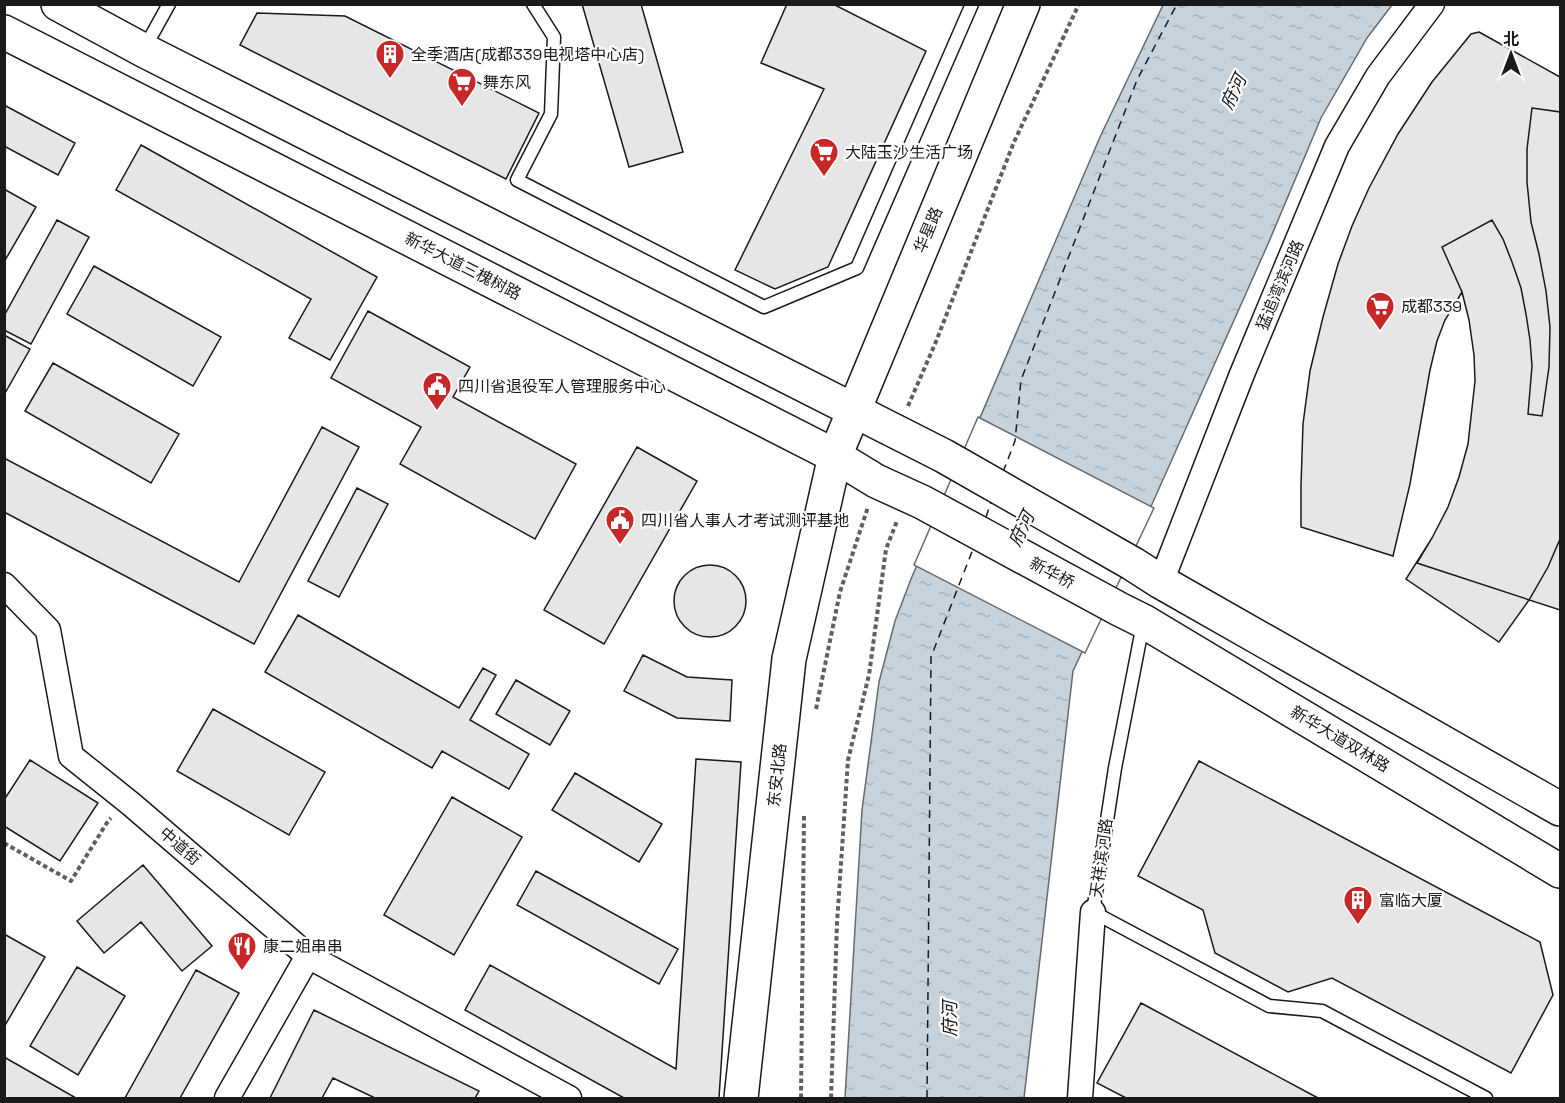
<svg xmlns="http://www.w3.org/2000/svg" width="1565" height="1103" viewBox="0 0 1565 1103" font-family="'Space Grotesk','Noto Sans SC',sans-serif">
	<style>
		.water { fill: url(#water-ripples); stroke: #6a6a6a; stroke-width: 1.5 }
		.pier { fill: #fff; stroke: #6a6a6a; stroke-width: 1.5 }
		.lines { fill: none; stroke-linecap: round; stroke-linejoin: round }
		.ferry { stroke: #1a1a1a; stroke-width: 1.5; stroke-dasharray: 8 6; stroke-linecap: butt }
		.building { fill: #e6e6e6; stroke: #1a1a1a; stroke-width: 1.5 }
		.lane-casing { stroke: #1a1a1a; stroke-width: 15 }
		.street-casing { stroke: #1a1a1a; stroke-width: 27 }
		.secondary-casing { stroke: #1a1a1a; stroke-width: 36 }
		.primary-casing { stroke: #1a1a1a; stroke-width: 36 }
		.path { stroke: #5f5f5f; stroke-width: 4; stroke-dasharray: 4.5 3; stroke-linecap: butt }
		.lane { stroke: #fff; stroke-width: 12 }
		.street { stroke: #fff; stroke-width: 24 }
		.secondary { stroke: #fff; stroke-width: 33 }
		.primary { stroke: #fff; stroke-width: 33 }
		.labels { text-anchor: middle; dominant-baseline: central; stroke-width: 4.5; stroke-linejoin: round; paint-order: stroke }
		.poi-label { font-size: 16px; fill: #1a1a1a; stroke: #fff; text-anchor: start }
		.street-label { font-size: 16px; fill: #1a1a1a; stroke: #fff }
		.water-label { font-size: 18px; font-style: italic; fill: #1a1a1a; stroke: #fff }
	</style>
	<defs>
		<pattern id="water-ripples" width="26" height="14" patternUnits="userSpaceOnUse" patternTransform="scale(1.5)"><rect width="26" height="14" fill="#c6d2dc"/><path d="M2 4q2-2 4 0t4 0M15 11q2-2 4 0t4 0" fill="none" stroke="#aab4bc"/></pattern>
	</defs>
	<rect width="100%" height="100%" fill="#fff"/>
	<!-- water -->
	<path class="water" d="M1163,5H1392L1367,38L1321,118L1268,244L1153,502L1073,671L1024,1098H845L862,810L879,682L895,621L911,579L1100,137Z"/>
	<!-- pier -->
	<path class="pier" d="M978,417L1154,508L1085,653L914,565Z"/>
	<g class="lines">
		<!-- ferry -->
		<path class="ferry" d="M1003,472L1015,441L1021,380L1137,80L1177,4
			M986,517L991,502
			M927,1098L931,657L973,549"/>
	</g>
	<!-- building -->
	<path class="building" d="M582,4H641L683,152L629,167Z
		M787,4H833L926,51L828,267L775,289L735,270L824,89L761,63Z
		M257,13L345,16L539,113L506,179L240,45Z
		M1479,32L1560,77V610L1417,563L1432,538L1448,507L1459,477L1468,444L1475,381L1474,355L1469,320L1462,292L1445,320L1437,341L1430,370L1410,484L1393,556L1301,527V485L1303,424L1310,371L1323,317L1338,264L1352,226L1369,188L1398,134L1432,82L1471,34Z
		M4,105L75,143L58,175L4,146Z
		M1532,108L1560,112V539L1548,567L1529,600L1499,642L1406,579L1432,538L1448,507L1459,477L1468,444L1475,381L1474,355L1469,320L1462,292L1442,247L1492,220L1503,239L1512,262L1521,288L1526,314L1530,340L1532,366L1528,414L1542,416L1549,367L1550,327L1546,291L1539,254L1531,222L1527,182V149Z
		M141,145L377,277L330,360L289,338L311,299L116,190Z
		M4,189L36,207L4,262Z
		M57,220L89,237L31,344L4,330V316Z
		M94,266L221,337L193,386L67,314Z
		M368,311L470,367L453,397L576,464L535,539L400,464L421,427L331,378Z
		M4,335L30,349L4,395Z
		M53,363L179,434L151,483L25,411Z
		M322,427L359,447L254,644L4,512V458L239,582Z
		M637,447L697,481L604,644L544,610Z
		M357,488L388,504L339,597L308,581Z
		M674 601a36 36 0 1 1 72 0a36 36 0 1 1-72 0Z
		M298,615L459,708L483,668L496,675L470,720L529,754L509,789L442,751L432,768L265,672Z
		M643,655L687,677L732,680L730,721L677,718L624,691Z
		M516,680L570,711L550,745L496,714Z
		M213,709L325,772L289,835L177,771Z
		M696,759L741,762L719,1098H624L465,1010L490,965L676,1069Z
		M30,760L98,803L60,861L4,826V800Z
		M1199,761L1540,942L1553,995L1511,1073L1332,978L1288,992L1215,953L1203,910L1138,876Z
		M575,773L662,824L639,862L552,810Z
		M452,797L522,837L454,955L384,915Z
		M143,865L212,946L182,971L141,922L104,953L77,921Z
		M536,871L678,949L659,984L517,905Z
		M4,934L45,957L4,1027Z
		M77,967L125,996L78,1075L30,1046Z
		M196,970L239,993L180,1098H125Z
		M1141,1003L1318,1098H1126L1097,1083Z
		M314,1010L479,1091L475,1098H375L333,1078L322,1098H270Z
		M4,1057L76,1098H4Z"/>
	<g class="lines">
		<!-- lane casing -->
		<g class="lane-casing">
			<path id="lane" d="M533,4L554,37L551,114L517,180L764,307L857,268L972,4
				M144,49L169,4
				M1143,624L1115,768L1093,912L1269,1006L1322,1011L1486,1098"/>
		</g>
		<!-- street casing -->
		<g class="street-casing">
			<path id="street" d="M1161,582L1242,374L1337,146L1378,76L1432,4
				M4,585L48,630L71,756L131,804L308,956L569,1098
				M227,1098L308,956
				M1080,1098L1093,912"/>
		</g>
		<!-- secondary casing -->
		<g class="secondary-casing">
			<path id="secondary" d="M741,1098L789,659L835,456L1023,4"/>
		</g>
		<!-- primary casing -->
		<g class="primary-casing">
			<path id="primary" d="M58,4L143,50L944,456L1133,564L1161,582L1560,809
				M4,32L835,456L876,481L922,502L1119,609L1143,621L1560,871"/>
		</g>
		<!-- path -->
		<path class="path" d="M908,406L935,344L1014,142L1079,4
			M816,709L840,592L868,507
			M4,843L71,881L108,821L111,818
			M801,1098L804,814
			M831,1098L837,923L848,760L869,675L886,549L897,521"/>
		<!-- lane -->
		<use href="#lane" class="lane"/>
		<!-- street -->
		<use href="#street" class="street"/>
		<!-- secondary -->
		<use href="#secondary" class="secondary"/>
		<!-- primary -->
		<use href="#primary" class="primary"/>
	</g>
	<!-- icons -->
	<defs>
		<g id="building-pin" transform="scale(1.5)"><path d="M0 17L-7.5 6A9.5 9.5 0 1 1 7.5 6Z" fill="#c62828" stroke="#fff"/><path d="M-4-6H4V6H1V3H-1V6H-4ZM-2.5-4.3h1.7v1.8h-1.7ZM.8-4.3h1.7v1.8H.8ZM-2.5-1h1.7V.8h-1.7ZM.8-1h1.7V.8H.8Z" fill="#fff"/></g>
		<g id="supermarket-pin" transform="scale(1.5)"><path d="M0 17L-7.5 6A9.5 9.5 0 1 1 7.5 6Z" fill="#c62828" stroke="#fff"/><path d="M-6-5.5h2.5l.6 2H6L4.5 2H-2.5L-4.4-4H-6ZM-1.5 3.2a1.3 1.3 0 1 0 .1 0ZM3 3.2a1.3 1.3 0 1 0 .1 0Z" fill="#fff"/></g>
		<g id="civic-pin" transform="scale(1.5)"><path d="M0 17L-7.5 6A9.5 9.5 0 1 1 7.5 6Z" fill="#c62828" stroke="#fff"/><path d="M-.6-6.5H3V-4.5H.6V-3L4-1V1h2V6H-6V1h2V-1L-.6-3ZM-1.2 2.5V6h2.4V2.5Z" fill="#fff"/></g>
		<g id="restaurant-pin" transform="scale(1.5)"><path d="M0 17L-7.5 6A9.5 9.5 0 1 1 7.5 6Z" fill="#c62828" stroke="#fff"/><path d="M-5-6h1v4h1v-4h1v4h1v-4h1v5L-1.5 .5V6h-2V.5L-5-1ZM5-6V6H3V1.5H1.5Q1.5-4 5-6Z" fill="#fff"/></g>
	</defs>
	<g fill-rule="evenodd">
		<use href="#building-pin" x="390" y="54"/>
		<use href="#supermarket-pin" x="462" y="82"/>
		<use href="#supermarket-pin" x="824" y="152"/>
		<use href="#supermarket-pin" x="1380" y="306"/>
		<use href="#civic-pin" x="437" y="386"/>
		<use href="#civic-pin" x="620" y="520"/>
		<use href="#building-pin" x="1358" y="900"/>
		<use href="#restaurant-pin" x="242" y="946"/>
	</g>
	<g class="labels">
		<!-- poi labels -->
		<g class="poi-label">
			<text x="411" y="54">全季酒店(成都339电视塔中心店)</text>
			<text x="483" y="82">舞东风</text>
			<text x="845" y="152">大陆玉沙生活广场</text>
			<text x="1401" y="306">成都339</text>
			<text x="458" y="386">四川省退役军人管理服务中心</text>
			<text x="641" y="520">四川省人事人才考试测评基地</text>
			<text x="1379" y="900">富临大厦</text>
			<text x="263" y="946">康二姐串串</text>
		</g>
		<!-- street labels -->
		<g class="street-label">
			<text transform="translate(928 230) rotate(-67)">华星路</text>
			<text transform="translate(463 266) rotate(27)">新华大道三槐树路</text>
			<text transform="translate(1280 285) rotate(-67)">猛追湾滨河路</text>
			<text transform="translate(1052 573) rotate(28)">新华桥</text>
			<text transform="translate(1340 739) rotate(31)">新华大道双林路</text>
			<text transform="translate(777 775) rotate(-84)">东安北路</text>
			<text transform="translate(180 846) rotate(41)">中道街</text>
			<text transform="translate(1101 858) rotate(-82)">天祥滨河路</text>
		</g>
		<!-- water labels -->
		<g class="water-label">
			<text transform="translate(1233 92) rotate(-64)">府河</text>
			<text transform="translate(1021 529) rotate(-64)">府河</text>
			<text transform="translate(949 1019) rotate(-90)">府河</text>
		</g>
	</g>
	<!-- border -->
	<rect width="1565" height="1103" fill="none" stroke="#1a1a1a" stroke-width="12"/>
	<!-- north arrow -->
	<g transform="translate(1511 54)" stroke="#ffffff" stroke-width="4.5" paint-order="stroke">
	<path d="M0-4.5L10 22L0 15L-10 22Z" fill="#1a1a1a"/>
	<text y="-9" font-size="16" font-weight="bold" text-anchor="middle" fill="#1a1a1a">北</text>
	</g>
</svg>
